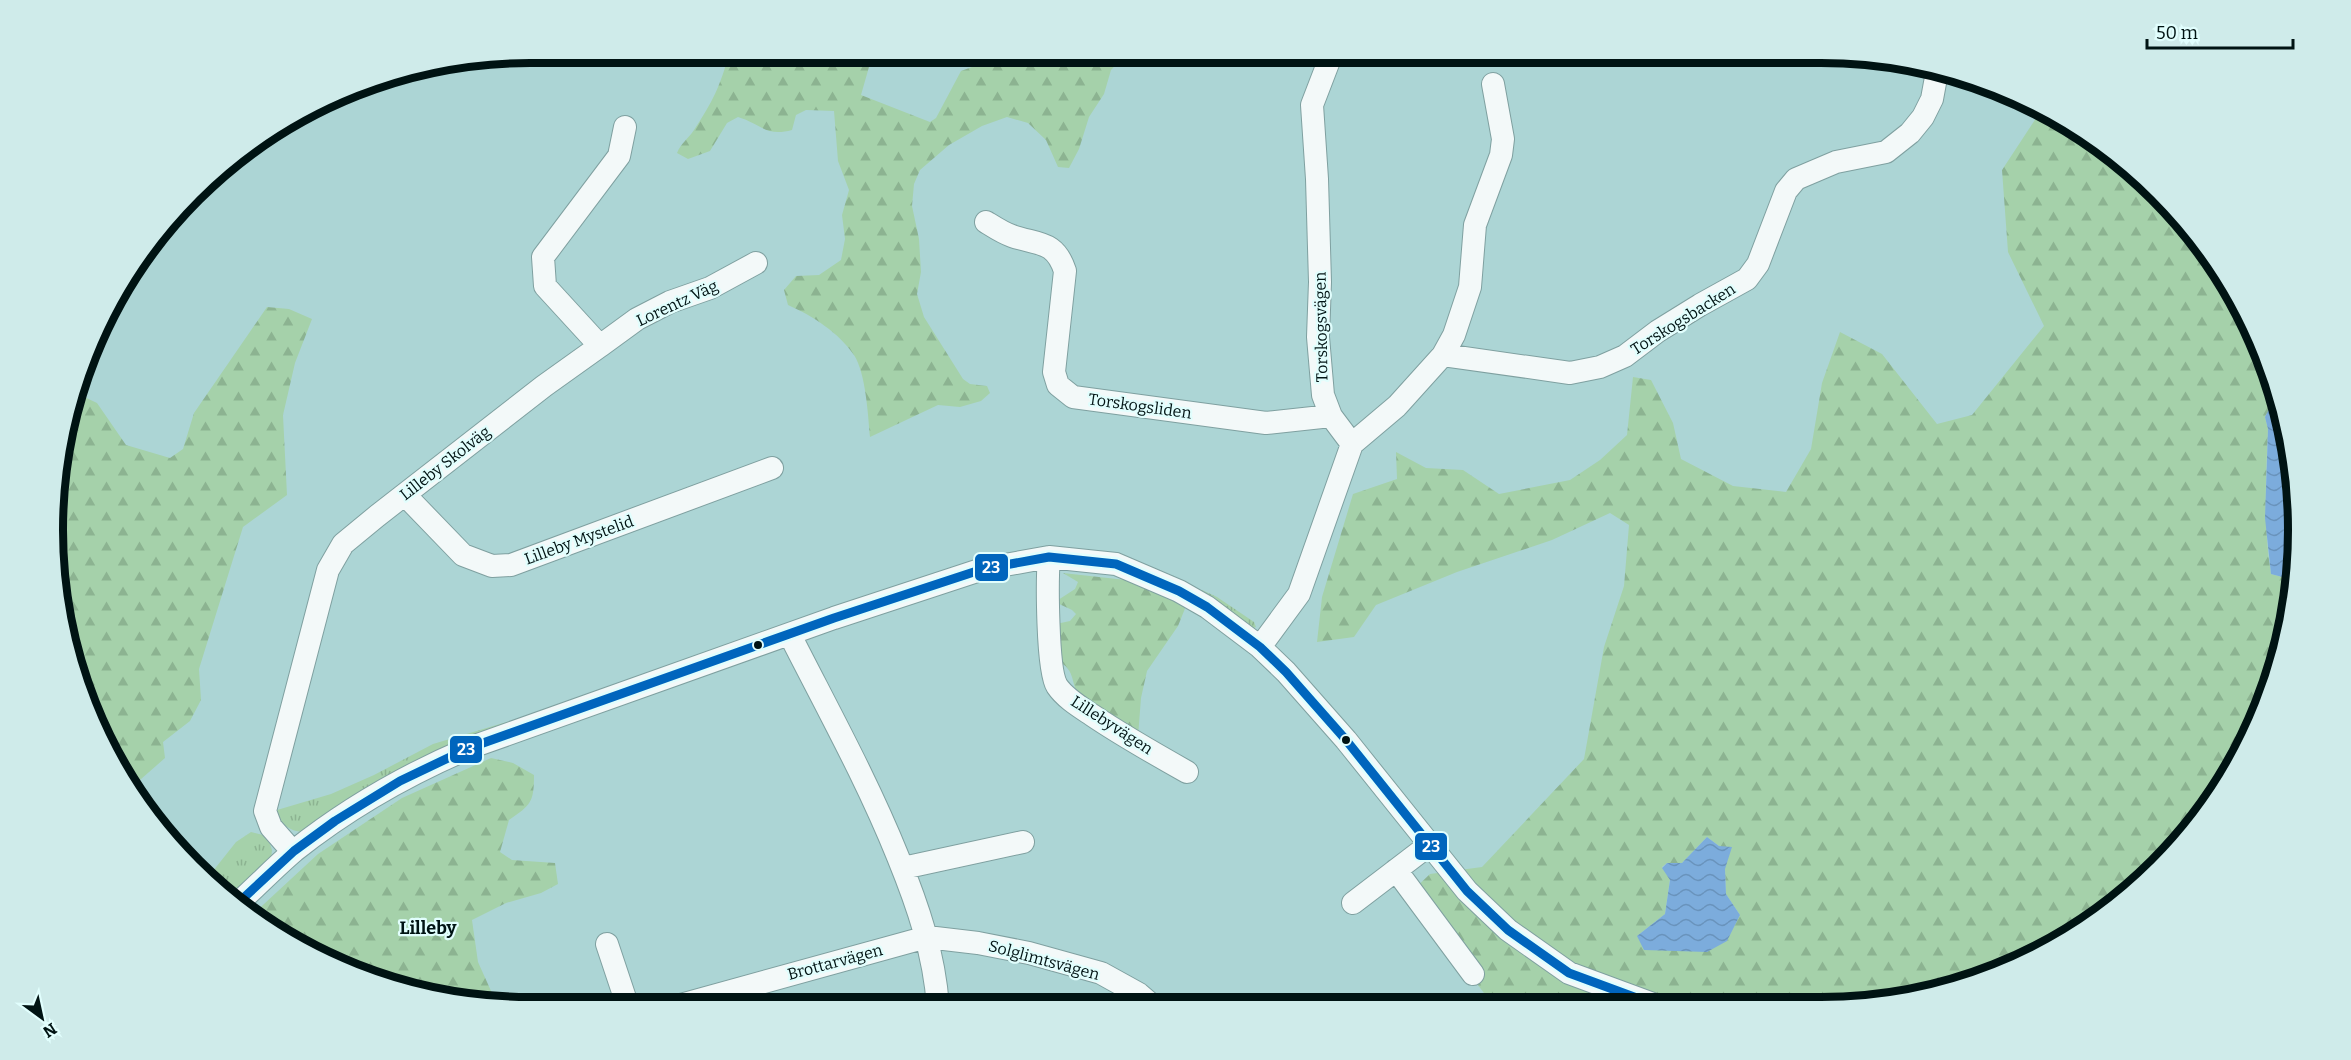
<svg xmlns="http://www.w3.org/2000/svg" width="2351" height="1060" viewBox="0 0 2351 1060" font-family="Bitter,serif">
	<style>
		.grass { fill: url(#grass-tufts) }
		.forest { fill: url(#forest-firs); fill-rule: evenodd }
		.water { fill: url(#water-waves) }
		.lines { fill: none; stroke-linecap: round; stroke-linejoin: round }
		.minor-casing { stroke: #7fa0a0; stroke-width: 24 }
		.minor { stroke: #f3f9f9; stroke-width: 22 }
		.bus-1-casing { stroke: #e1fefd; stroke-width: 14 }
		.bus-1 { stroke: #0065bd; stroke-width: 9 }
		.bus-dot { fill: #001313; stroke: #e1fefd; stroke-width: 2 }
		.labels { text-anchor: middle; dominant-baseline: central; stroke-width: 4.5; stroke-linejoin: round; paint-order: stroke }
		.street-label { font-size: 16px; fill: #001313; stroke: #e1fefd }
		.neighbourhood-label { font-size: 18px; font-weight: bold; fill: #001313; stroke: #e1fefd }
		.rim { fill: none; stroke: #001313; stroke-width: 8 }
		.line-badge { stroke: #e1fefd; stroke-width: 2 }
		.badge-label { font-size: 16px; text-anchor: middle; font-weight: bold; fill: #fff }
	</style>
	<defs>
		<pattern id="grass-tufts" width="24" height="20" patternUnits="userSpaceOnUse" patternTransform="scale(1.5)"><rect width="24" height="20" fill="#a5d1aa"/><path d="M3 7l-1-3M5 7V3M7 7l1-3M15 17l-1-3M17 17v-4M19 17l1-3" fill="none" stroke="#8cb391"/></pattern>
		<pattern id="forest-firs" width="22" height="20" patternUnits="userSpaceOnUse" patternTransform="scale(1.5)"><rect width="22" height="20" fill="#a5d1aa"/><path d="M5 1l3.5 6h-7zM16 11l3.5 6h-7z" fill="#8cb391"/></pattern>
		<pattern id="water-waves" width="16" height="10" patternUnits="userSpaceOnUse" patternTransform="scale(1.5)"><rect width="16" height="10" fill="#7cacdc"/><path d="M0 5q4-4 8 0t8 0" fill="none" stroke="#6993bc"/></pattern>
	</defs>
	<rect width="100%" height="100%" fill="#acd5d5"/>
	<!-- grass -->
	<path class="grass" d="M1202,590L1217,597L1254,622L1256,627L1251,629L1200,592Z
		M527,716L433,752L412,762L304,832C290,832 279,823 277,810L331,794L374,775L433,744Z
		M251,832L263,835L270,844L272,850L271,860L229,899L211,884L218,886L222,879L214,876L213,871L236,842Z"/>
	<!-- forest -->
	<path class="forest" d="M729,53H873L861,95L930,122L936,118L961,71L1005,55L1030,53H1127L1111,70L1104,94L1089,117L1079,149L1069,168L1058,167L1046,140L1028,123L1007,117L982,126L949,145L920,170L914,184L912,206L919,239L921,272L917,294L924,317L963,379L970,384L987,386L990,393L981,401L960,407L938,405L870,437C868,415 866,374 854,355C839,333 813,316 788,305L784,290L796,276L819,275L841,260L845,239L842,215L849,190L838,161L834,111L806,110L796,115L792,130C766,137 761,124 738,117L727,123L710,151L688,159L677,153C681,143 688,139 694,130C712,103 721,85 729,53Z
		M2042,109L2060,117L2136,171L2200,240L2249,319L2277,394L2265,417L2268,429C2266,477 2263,525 2271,574L2286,578L2295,575L2294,593L2273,684L2218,796L2112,909L2004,971L1884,1003L1493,1005L1409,894L1430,874L1482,867L1584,759L1604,647L1624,586L1629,525L1610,513L1552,540L1457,572L1376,605L1354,637L1317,642L1322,597L1353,494L1397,479L1396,452L1426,468L1463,470L1499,494L1570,480L1600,460L1627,435L1633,377L1651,380L1673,423L1681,459L1733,486L1786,492L1811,449L1822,383L1840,332L1882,354L1937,424L1972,415L2044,326L2008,252L2002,170ZM1707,837L1719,846L1725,869L1726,894L1740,915L1637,936L1665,914L1670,879L1662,867L1667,863H1682Z
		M267,307L289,309L312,319L295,363L283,415L287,495L243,527L199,669L201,700L190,721L163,742L165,758L132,787L116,768L78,683L57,593L62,437L78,394L97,403L126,445L170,458L183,449L194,413Z
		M1063,573L1126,580L1186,606L1178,626L1147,671L1141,698L1138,737C1128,730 1081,700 1077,692C1071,680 1074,669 1059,662L1056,624L1070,621L1076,614L1072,610L1055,602L1075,589L1078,582Z
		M491,758L513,763L534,775C534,802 531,805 509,820L500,852L512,860L555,863L558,884L541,893L506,903L472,920L478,962L496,1002L376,982L292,944L252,915L318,854L402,798Z"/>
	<!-- water -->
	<path class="water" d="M2277,394L2282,407L2297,499L2295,575L2286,578L2271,574L2265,518L2268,429L2265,417Z
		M1707,837L1719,846L1732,847L1725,869L1726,894L1740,915L1727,941L1707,952L1644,950L1637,936L1665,914L1670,880L1662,868L1667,863H1682Z"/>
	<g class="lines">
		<!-- minor casing -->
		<g class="minor-casing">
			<path id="minor" d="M1332,53L1312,105L1317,179L1320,282L1318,337L1323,395L1331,416L1352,444
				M986,222C994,227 1003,233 1012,236C1038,245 1055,240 1065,271L1054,372L1058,385L1073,397L1266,423L1331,416
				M600,346L637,319L670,302L710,288L756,263
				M1443,355L1454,335L1470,287L1475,225L1501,155L1503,139L1493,84
				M405,495L463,555L492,566L511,565L772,468
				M1049,557C1047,579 1047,670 1057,686C1065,698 1080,707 1092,715C1123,736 1155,754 1187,772
				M790,635C827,708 867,780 898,857C918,906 934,953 938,1006
				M1260,647L1299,594L1352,444L1397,406L1443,355L1570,373L1600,367L1625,356L1658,331L1700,305L1747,279L1758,264L1786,191L1796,179L1836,162L1886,152L1910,133L1923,117L1932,99L1937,72
				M293,852L271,827L265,811L328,570L343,544L377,516L544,386L600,346L545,286L543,257L619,156L625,127
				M903,868L1023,842
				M1396,870L1473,974
				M1353,903L1429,845
				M237,904C256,887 274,868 294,851C348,808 406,775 469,748L834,618L983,569L1049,557L1116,564L1179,591L1207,607L1260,647L1286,672L1346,740L1467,891L1508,930L1569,973L1653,1004
				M607,944L628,1007
				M673,1007L927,937L978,943L1029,953L1101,973L1139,994L1153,1006"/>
		</g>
		<!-- minor -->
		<use href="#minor" class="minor"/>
		<!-- bus-1 casing -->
		<g class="bus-1-casing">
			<path id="bus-1" d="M237,904L294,851L335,821L400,781L469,748L834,618L983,569L1049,557L1116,564L1179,591L1207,607L1260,647L1286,672L1346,740L1467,891L1508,930L1569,973L1653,1004"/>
		</g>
		<!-- bus-1 -->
		<use href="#bus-1" class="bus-1"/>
	</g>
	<!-- markers -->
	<g class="bus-dot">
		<circle cx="758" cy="645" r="5"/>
		<circle cx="1346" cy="740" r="5"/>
	</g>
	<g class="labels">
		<!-- street labels -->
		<g class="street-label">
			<text transform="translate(677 303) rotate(-25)">Lorentz Väg</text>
			<text transform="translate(1683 319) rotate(-32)">Torskogsbacken</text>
			<text transform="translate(1321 327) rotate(-91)">Torskogsvägen</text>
			<text transform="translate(1140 406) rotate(8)">Torskogsliden</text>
			<text transform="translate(445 463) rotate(-38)">Lilleby Skolväg</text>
			<text transform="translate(579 540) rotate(-20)">Lilleby Mystelid</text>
			<text transform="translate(1112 725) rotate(33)">Lillebyvägen</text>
			<text transform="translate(1044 960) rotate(15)">Solglimtsvägen</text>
			<text transform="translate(835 962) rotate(-15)">Brottarvägen</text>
		</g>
		<!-- neighbourhood labels -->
		<g class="neighbourhood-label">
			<text x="428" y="928">Lilleby</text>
		</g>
	</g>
	<!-- crop -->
	<path d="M0 0H2351V1060H0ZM530 63H1821A467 467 0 0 1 2288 530V530A467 467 0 0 1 1821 997H530A467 467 0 0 1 63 530V530A467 467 0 0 1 530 63Z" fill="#cfebea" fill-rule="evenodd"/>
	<path class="rim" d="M530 63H1821A467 467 0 0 1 2288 530V530A467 467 0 0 1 1821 997H530A467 467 0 0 1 63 530V530A467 467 0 0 1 530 63Z"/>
	<g class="line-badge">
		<rect x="974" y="553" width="35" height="29" rx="6" fill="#0065bd"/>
		<rect x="449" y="735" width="34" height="29" rx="6" fill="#0065bd"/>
		<rect x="1414" y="832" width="34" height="29" rx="6" fill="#0065bd"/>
	</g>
	<g class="badge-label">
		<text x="991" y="573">23</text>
		<text x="466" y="755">23</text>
		<text x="1431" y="852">23</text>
	</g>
	<!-- north arrow -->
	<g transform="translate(42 1018) rotate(147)" stroke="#e1fefd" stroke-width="4.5" paint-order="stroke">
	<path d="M0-4.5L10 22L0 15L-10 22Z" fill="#001313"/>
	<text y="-9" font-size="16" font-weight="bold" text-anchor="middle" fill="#001313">N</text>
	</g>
	<!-- scale -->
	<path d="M2147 39v9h146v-9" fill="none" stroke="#001313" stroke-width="3"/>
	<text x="2156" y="39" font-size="18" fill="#001313" stroke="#e1fefd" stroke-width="4.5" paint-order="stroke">50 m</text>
</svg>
